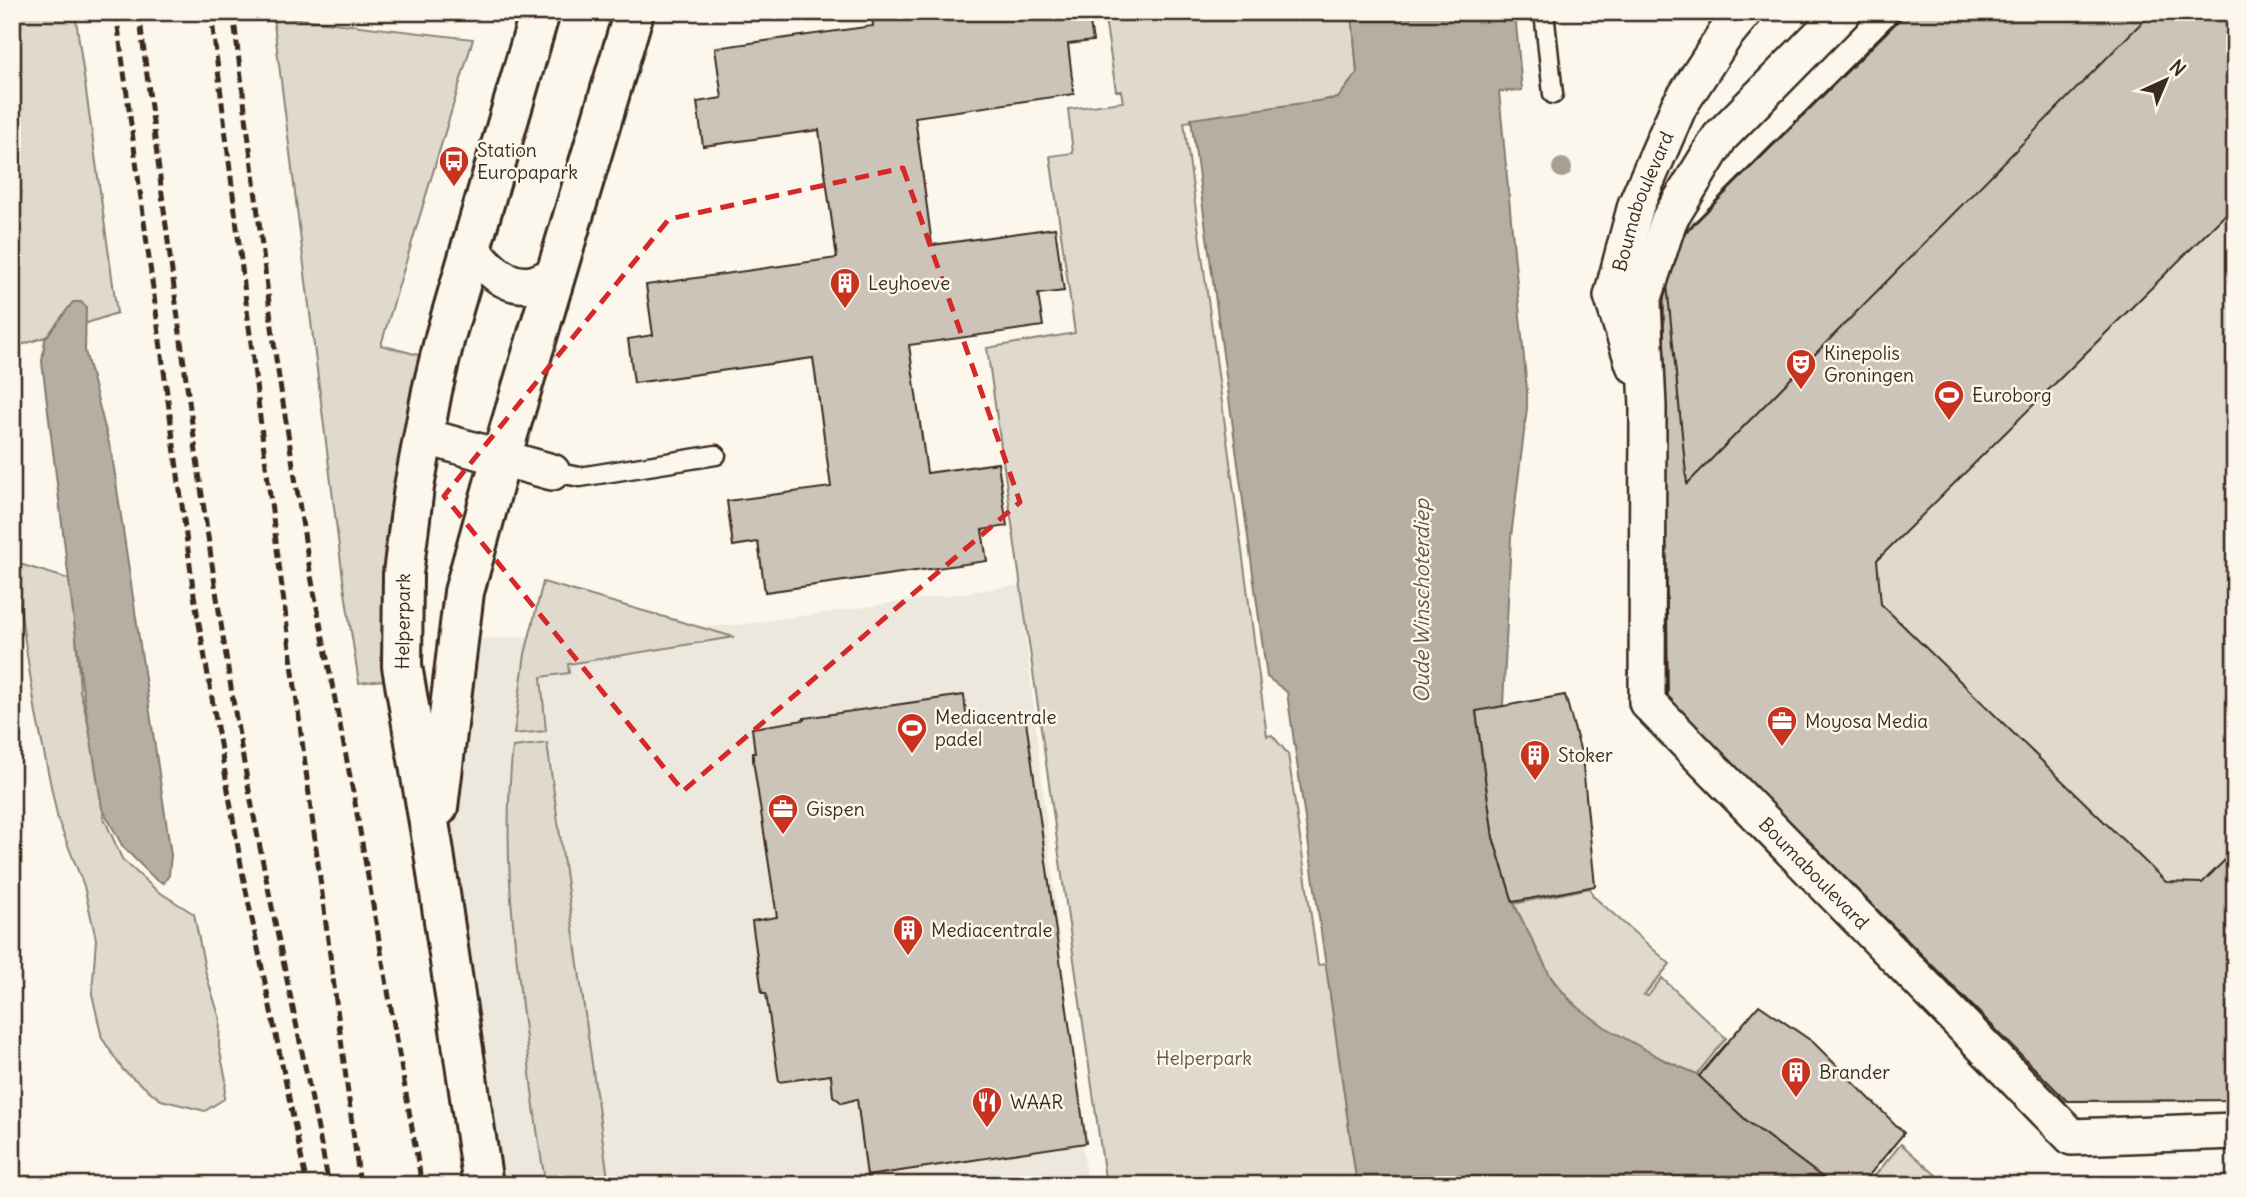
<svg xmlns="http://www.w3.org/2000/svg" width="2247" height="1197" viewBox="0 0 2247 1197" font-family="Delius,sans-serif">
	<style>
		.built { fill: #ede8dd }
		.green { fill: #dfd9ce; stroke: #8d8276; stroke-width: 2 }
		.water { fill: #b6aea2; stroke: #85796d; stroke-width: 2 }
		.building { fill: #ccc4b9; stroke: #3b2a1e; stroke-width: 2 }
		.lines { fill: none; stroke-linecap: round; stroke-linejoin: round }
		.service-casing { stroke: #3b2a1e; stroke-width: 23 }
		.minor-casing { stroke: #3b2a1e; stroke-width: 40 }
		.secondary-casing { stroke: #3b2a1e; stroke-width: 44 }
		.service { stroke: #fbf7ec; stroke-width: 18 }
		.minor { stroke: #fbf7ec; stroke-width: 35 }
		.secondary { stroke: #fbf7ec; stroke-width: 38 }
		.rail { stroke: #3b2a1e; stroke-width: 5; stroke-dasharray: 10 5; stroke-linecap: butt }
		.tree { fill: #a89e93 }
		.marked { fill: none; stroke: #d62828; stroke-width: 5; stroke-dasharray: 14 9; stroke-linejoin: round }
		.labels { text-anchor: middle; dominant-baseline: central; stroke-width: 5; stroke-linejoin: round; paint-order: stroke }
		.poi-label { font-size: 19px; fill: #3b2a1e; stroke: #fbf7ec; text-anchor: start }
		.street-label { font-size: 19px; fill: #3b2a1e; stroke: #fbf7ec }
		.park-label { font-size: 19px; fill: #64564a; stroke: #fbf7ec }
		.water-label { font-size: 21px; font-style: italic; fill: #605246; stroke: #fbf7ec }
	</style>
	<rect width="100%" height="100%" fill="#fbf7ec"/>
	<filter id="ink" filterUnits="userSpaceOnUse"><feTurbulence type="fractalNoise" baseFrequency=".0143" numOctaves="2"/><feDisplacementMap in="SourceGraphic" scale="14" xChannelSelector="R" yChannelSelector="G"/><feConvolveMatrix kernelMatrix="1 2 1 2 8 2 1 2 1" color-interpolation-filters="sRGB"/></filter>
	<g filter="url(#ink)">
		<!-- built -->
		<path class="built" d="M1020,585L1087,1183L487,1185L443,837L464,640L738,625Z"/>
		<!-- green -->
		<path class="green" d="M12,12H75L117,313L12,348Z
			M1104,12H1352L1357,73L1338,98L1327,99L1323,105L1184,122L1267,736L1272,735L1288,754L1318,965L1326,964L1357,1185H1106L987,348L1075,333L1050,156L1073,153L1068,109L1123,102L1121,91H1116Z
			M1905,12H2235V1100L2067,1101L1668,699L1663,254Z
			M273,16L473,39L381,345L426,357L391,679L359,683L343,579Z
			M13,562L72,580L80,691L92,739L104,818L122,859L156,890L194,914L206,974L220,1019L219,1047L226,1080L224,1099L205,1111L161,1100L123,1070L102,1038L92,994L96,939L84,886L58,820L36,714Z
			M543,582L734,637L568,664L569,673L541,677L546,731L514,734L525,654Z
			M547,743L609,1185H546C536,1134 531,1082 525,1030C513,936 502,842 513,747Z
			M1590,888L1593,896L1670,964L1644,995L1648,996L1662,978L1726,1038L1697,1074C1646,1053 1587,1026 1554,981C1537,959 1527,929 1514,904Z
			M1901,1144L1947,1185H1867Z"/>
		<!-- water -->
		<path class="water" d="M1352,12H1515L1522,90L1499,92L1527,390V408L1511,537L1503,706L1476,712L1493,838L1514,904L1552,979L1573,1004L1605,1027L1664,1060L1697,1074L1747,1121L1833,1185H1357L1287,692L1267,677L1191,119L1338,98L1357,73Z
			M73,302H81L86,307L85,351L112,455L171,855L169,875L164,883L156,880L123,847L102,808L82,686L42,362L45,339Z"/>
		<!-- building -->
		<path class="building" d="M872,12H1088L1093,41L1068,44L1074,94L915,117L932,245L1055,228L1064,291L1038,294L1043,326L909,345L927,473L998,463L1007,526L982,530L987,561L765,592L758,542L733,546L727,501L831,487L813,358L634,383L628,339L653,335L646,285L837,258L819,130L703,146L697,102L722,98L715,48L873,26Z
			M1905,12H2235V205L1877,560L1881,604L2166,882L2202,883L2235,850V1100L2067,1101L1668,699L1663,254Z
			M1907,12H2152L1687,484L1664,254Z
			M964,695L967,723L1025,714L1086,1143L867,1176L857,1099L842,1103L833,1096L831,1075L779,1082L766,993H762L752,921L777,917L753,760V753H755L752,728L804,720V718Z
			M1565,695L1582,756L1595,886L1513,902L1493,837L1476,711Z
			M1759,1005L1813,1042L1904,1133L1861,1185H1833L1747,1121L1699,1076Z"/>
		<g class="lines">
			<!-- service casing -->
			<g class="service-casing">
				<path id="service" d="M1544,12L1553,94
					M552,472L580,477L716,455"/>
			</g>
			<!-- minor casing -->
			<g class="minor-casing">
				<g id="minor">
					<path id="s1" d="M1843,12L1720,137L1669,220L1643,301L1648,407L1647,702L2072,1137L2235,1131"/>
					<path d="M471,249C487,266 504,288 531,284C539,283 549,277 556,274"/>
					<path id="s2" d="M1634,365L1612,296L1636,205L1679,106L1725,35L1744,12"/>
					<path d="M423,436L552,472"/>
				</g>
			</g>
			<!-- secondary casing -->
			<g class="secondary-casing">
				<g id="secondary">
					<path d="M438,807L464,592L501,458L634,12"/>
					<path id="s3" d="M483,1185L433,846L402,666L403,574L414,487L432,391L445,337L540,12"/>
				</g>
			</g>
			<!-- service -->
			<use href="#service" class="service"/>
			<!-- minor -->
			<use href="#minor" class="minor"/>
			<!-- secondary -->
			<use href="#secondary" class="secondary"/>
			<!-- rail -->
			<path class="rail" d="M116,12L194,595L243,876L307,1185
				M139,12C167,233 194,455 229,675C256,846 296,1015 329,1185
				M211,12L262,434L360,1185
				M233,12L276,359L310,571L354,797L422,1185"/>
		</g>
		<!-- trees -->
		<circle class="tree" cx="1562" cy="168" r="10"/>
	</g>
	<!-- marked area -->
	<path class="marked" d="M903,168L1020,502L683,791L444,496L669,219Z"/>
	<!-- icons -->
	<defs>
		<g id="bus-pin" transform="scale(1.575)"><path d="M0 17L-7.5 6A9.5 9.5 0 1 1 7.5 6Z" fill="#c8321e" stroke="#fbf7ec"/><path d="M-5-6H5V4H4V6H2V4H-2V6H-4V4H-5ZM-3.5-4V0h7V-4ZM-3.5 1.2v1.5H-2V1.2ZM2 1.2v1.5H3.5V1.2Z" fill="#fff"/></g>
		<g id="building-pin" transform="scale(1.575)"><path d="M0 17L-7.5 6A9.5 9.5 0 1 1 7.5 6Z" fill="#c8321e" stroke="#fbf7ec"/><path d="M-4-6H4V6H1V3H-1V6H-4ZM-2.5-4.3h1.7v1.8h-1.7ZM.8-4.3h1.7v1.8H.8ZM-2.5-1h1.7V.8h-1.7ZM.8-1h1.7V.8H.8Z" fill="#fff"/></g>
		<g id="theatre-pin" transform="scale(1.575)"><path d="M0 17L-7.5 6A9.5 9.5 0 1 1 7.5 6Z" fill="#c8321e" stroke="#fbf7ec"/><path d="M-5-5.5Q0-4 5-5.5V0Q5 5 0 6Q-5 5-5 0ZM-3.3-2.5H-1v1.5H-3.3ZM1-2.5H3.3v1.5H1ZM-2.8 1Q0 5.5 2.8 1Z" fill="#fff"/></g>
		<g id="stadium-pin" transform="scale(1.575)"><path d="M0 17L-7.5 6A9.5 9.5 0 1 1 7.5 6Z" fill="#c8321e" stroke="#fbf7ec"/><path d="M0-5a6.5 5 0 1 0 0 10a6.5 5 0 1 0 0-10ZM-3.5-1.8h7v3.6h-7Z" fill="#fff"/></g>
		<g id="office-pin" transform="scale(1.575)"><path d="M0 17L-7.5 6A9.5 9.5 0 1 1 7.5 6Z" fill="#c8321e" stroke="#fbf7ec"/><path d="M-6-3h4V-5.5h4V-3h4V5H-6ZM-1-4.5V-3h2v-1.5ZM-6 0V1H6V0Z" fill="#fff"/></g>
		<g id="restaurant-pin" transform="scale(1.575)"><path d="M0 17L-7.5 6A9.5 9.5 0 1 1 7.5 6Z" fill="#c8321e" stroke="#fbf7ec"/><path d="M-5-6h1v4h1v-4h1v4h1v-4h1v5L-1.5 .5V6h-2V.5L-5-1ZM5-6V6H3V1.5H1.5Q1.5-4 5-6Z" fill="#fff"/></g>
	</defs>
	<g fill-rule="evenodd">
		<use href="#bus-pin" x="454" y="161"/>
		<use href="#building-pin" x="845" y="283"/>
		<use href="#theatre-pin" x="1801" y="364"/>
		<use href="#stadium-pin" x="1949" y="395"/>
		<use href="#office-pin" x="1782" y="721"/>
		<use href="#stadium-pin" x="912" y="728"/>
		<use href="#building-pin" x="1535" y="755"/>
		<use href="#office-pin" x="783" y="809"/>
		<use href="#building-pin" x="908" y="930"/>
		<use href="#building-pin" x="1796" y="1072"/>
		<use href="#restaurant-pin" x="987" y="1102"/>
	</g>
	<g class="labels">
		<!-- poi labels -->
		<g class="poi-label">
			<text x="477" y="150">Station<tspan x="477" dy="22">Europapark</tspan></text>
			<text x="868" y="283">Leyhoeve</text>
			<text x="1824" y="353">Kinepolis<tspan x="1824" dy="22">Groningen</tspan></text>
			<text x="1972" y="395">Euroborg</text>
			<text x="935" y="717">Mediacentrale<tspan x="935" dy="22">padel</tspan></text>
			<text x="1805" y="721">Moyosa Media</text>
			<text x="1558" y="755">Stoker</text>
			<text x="806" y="809">Gispen</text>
			<text x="931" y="930">Mediacentrale</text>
			<text x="1819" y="1072">Brander</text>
			<text x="1010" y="1102">WAAR</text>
		</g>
		<!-- street labels -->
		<g class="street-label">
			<text stroke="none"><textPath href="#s2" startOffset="172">Boumaboulevard</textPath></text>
			<text stroke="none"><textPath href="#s3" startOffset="570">Helperpark</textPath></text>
			<text stroke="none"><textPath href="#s1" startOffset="998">Boumaboulevard</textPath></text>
		</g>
		<!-- park labels -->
		<g class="park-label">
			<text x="1204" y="1058">Helperpark</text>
		</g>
		<!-- water labels -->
		<g class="water-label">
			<text transform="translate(1421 601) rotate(-90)">Oude Winschoterdiep</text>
		</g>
	</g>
	<!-- margin -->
	<rect width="2247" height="1197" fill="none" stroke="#fbf7ec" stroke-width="42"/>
	<rect x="21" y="21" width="2205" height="1155" fill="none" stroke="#3b2a1e" stroke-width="2.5" filter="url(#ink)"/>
	<!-- north arrow -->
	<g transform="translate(2166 80) rotate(44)" stroke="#fbf7ec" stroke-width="5" paint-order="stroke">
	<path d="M0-5L12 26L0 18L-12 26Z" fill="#3b2a1e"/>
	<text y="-10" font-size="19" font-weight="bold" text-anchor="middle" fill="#3b2a1e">N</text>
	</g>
</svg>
